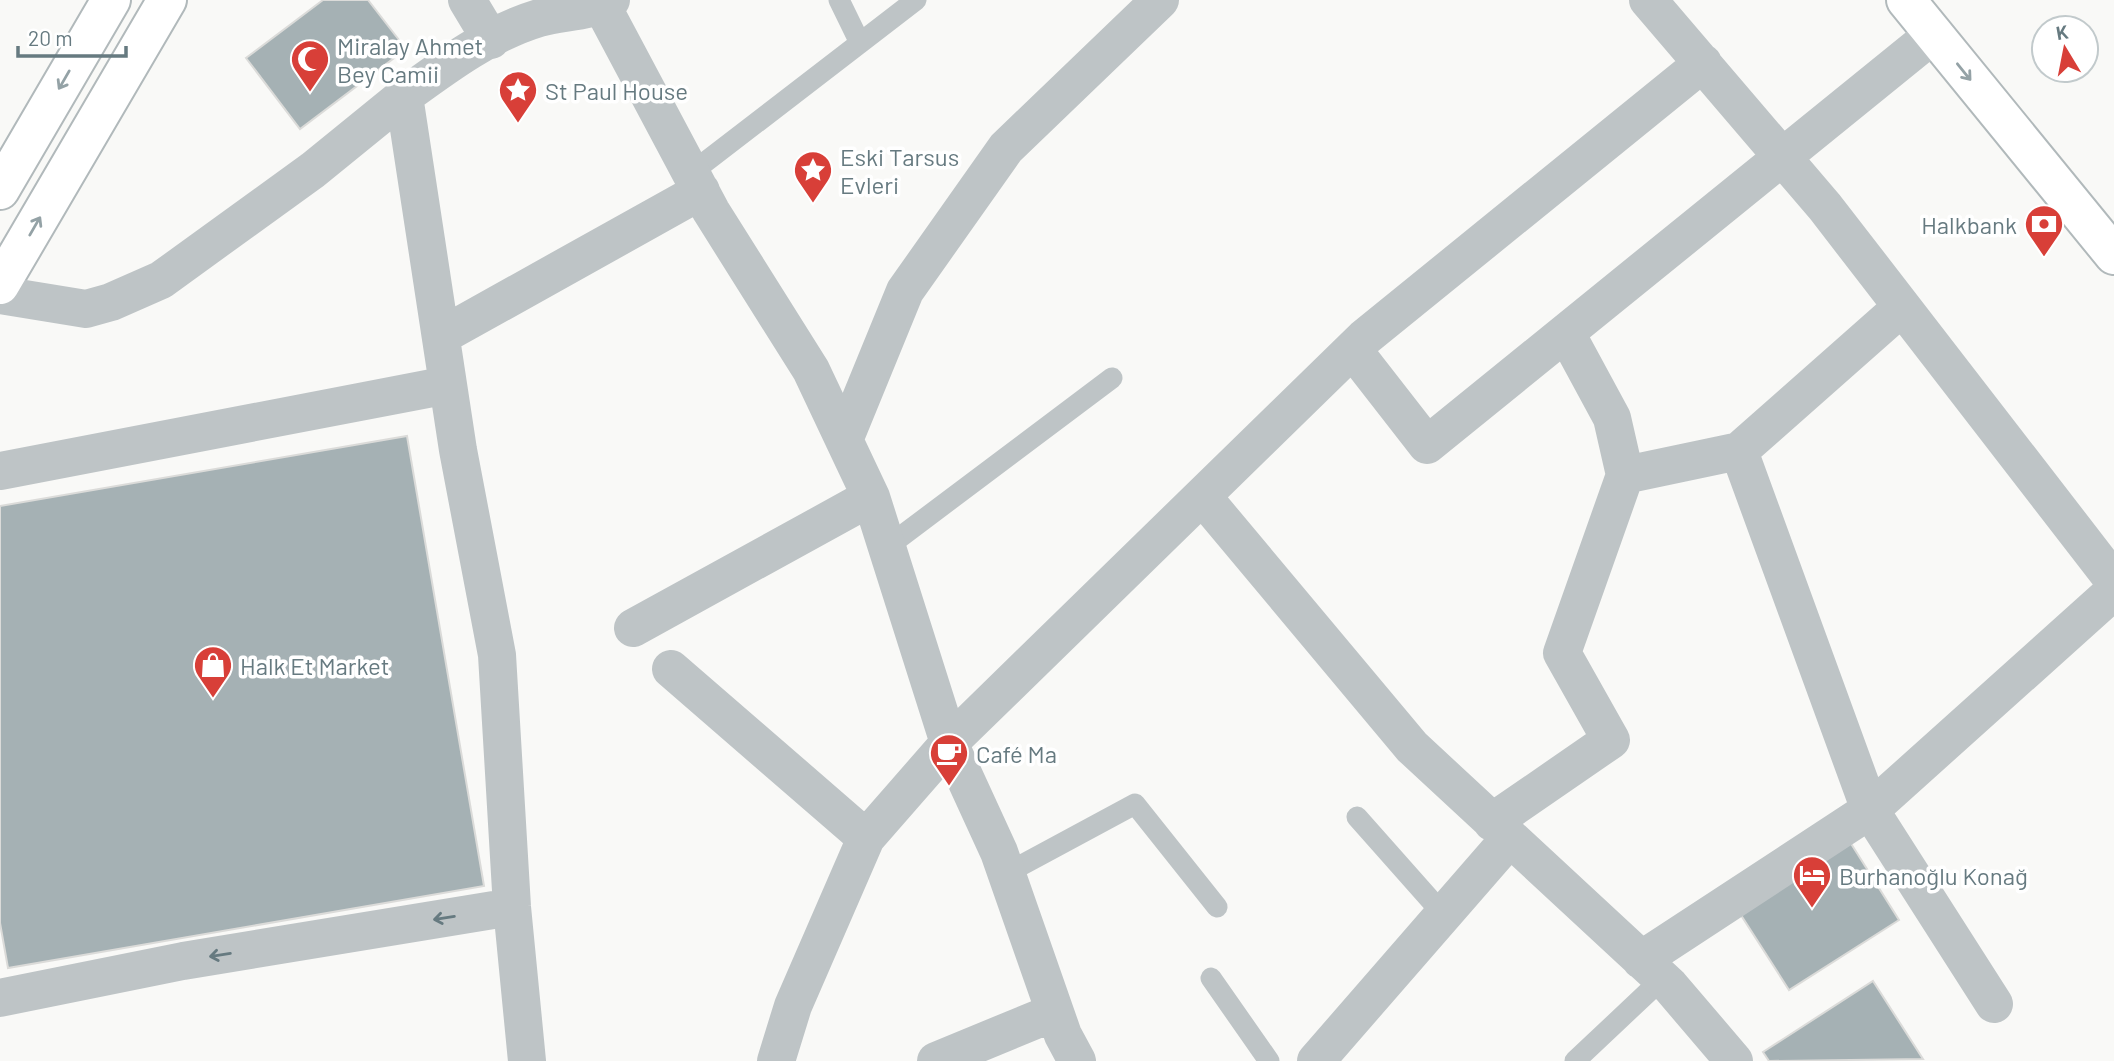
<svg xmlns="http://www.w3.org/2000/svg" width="2114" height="1061" viewBox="0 0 2114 1061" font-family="Barlow,sans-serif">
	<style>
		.building { fill: #a5b1b4; stroke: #dbdbd9; stroke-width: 2 }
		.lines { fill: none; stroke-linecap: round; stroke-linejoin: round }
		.secondary-casing { stroke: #b1b9bb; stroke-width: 42 }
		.lane { stroke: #bec4c6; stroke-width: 21 }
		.street { stroke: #bec4c6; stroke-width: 38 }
		.secondary { stroke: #fff; stroke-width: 38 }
		.oneway { stroke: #94a2a6 }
		.oneway2 { stroke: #667a80 }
		.labels { text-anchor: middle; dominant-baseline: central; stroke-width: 7; stroke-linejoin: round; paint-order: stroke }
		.poi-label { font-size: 24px; fill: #667a80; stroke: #fff; text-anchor: start }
	</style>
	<rect width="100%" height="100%" fill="#f9f9f7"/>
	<!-- building -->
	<path class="building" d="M323,0H368L406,49L300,129L246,58Z
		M407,436L484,886L8,968L0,923V506Z
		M1850,842L1899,920L1789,990L1739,912Z
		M1873,981L1923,1059L1769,1061L1763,1052Z"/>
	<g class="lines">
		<!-- secondary casing -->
		<g class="secondary-casing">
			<path id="secondary" d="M1906,0L2114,255
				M0,190L111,0
				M0,285L167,0"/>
		</g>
		<!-- lane -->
		<path class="lane" d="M839,0L860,43
			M691,173L916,0
			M887,547L1112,378
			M1357,817L1443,914
			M1007,873L1135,804L1217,907
			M1211,978L1269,1061
			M1575,1061L1662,979"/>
		<!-- street -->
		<path class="street" d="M467,0L491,40
			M1648,0L1825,207L2114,581
			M602,6L711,211L811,370L871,497L949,743L999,852L1063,1035L1077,1061
			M0,295L86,309L111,302L161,280L313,170L404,96
			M441,336L701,191
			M1353,350L1427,445L1934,34
			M844,440L905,291L1006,148L1160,0
			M1739,451L1870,810L1994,1004
			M0,471L448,385
			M1625,475L1739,451L1902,307
			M1202,496L1412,747L1670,986L1734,1061
			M633,628L871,497
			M671,669L866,838
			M1492,822L1611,740L1562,653L1625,475L1612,418L1566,333
			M1641,960L1870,810L2114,591
			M0,998L183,961L512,907
			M527,1061L512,907L497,655L458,450L404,96C445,66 489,33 539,18C562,11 589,13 611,0
			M776,1061L793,1006L866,838L949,743L1364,338L1703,63
			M936,1061L1055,1012
			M1316,1061L1510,838"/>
		<!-- secondary -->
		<use href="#secondary" class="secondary"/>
	</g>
	<!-- one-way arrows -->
	<defs><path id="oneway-shaft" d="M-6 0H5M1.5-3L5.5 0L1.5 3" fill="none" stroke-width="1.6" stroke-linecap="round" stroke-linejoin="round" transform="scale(1.75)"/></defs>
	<g class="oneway">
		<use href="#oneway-shaft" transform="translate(1964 72) rotate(51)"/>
		<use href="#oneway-shaft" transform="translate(64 80) rotate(120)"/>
		<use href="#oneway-shaft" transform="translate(35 226) rotate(-60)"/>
	</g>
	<g class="oneway2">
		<use href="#oneway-shaft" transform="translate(444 918) rotate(171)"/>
		<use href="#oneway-shaft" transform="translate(220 955) rotate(171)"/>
	</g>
	<!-- icons -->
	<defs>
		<g id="mosque-pin" transform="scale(2.0125)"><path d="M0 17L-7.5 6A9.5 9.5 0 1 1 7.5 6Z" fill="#d83f38" stroke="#fff"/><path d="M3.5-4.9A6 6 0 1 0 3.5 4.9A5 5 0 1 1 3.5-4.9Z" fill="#fff"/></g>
		<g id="sight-pin" transform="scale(2.0125)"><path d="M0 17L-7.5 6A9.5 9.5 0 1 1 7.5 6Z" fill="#d83f38" stroke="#fff"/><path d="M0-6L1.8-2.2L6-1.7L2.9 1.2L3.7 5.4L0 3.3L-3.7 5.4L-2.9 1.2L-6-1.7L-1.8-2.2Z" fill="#fff"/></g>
		<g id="bank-pin" transform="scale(2.0125)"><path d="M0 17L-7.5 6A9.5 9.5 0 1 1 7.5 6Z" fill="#d83f38" stroke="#fff"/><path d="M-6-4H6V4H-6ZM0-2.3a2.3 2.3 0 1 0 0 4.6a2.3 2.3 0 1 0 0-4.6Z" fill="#fff"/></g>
		<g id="shop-pin" transform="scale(2.0125)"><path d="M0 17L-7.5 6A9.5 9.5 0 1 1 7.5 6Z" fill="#d83f38" stroke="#fff"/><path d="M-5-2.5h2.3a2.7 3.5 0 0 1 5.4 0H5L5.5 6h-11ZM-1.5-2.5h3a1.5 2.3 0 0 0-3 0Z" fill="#fff"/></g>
		<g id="cafe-pin" transform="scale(2.0125)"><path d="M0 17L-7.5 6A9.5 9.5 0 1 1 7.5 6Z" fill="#d83f38" stroke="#fff"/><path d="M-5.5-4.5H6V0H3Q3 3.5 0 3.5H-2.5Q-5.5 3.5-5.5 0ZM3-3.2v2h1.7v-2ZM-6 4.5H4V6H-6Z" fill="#fff"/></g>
		<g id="hotel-pin" transform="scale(2.0125)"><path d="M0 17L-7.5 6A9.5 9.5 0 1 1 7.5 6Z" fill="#d83f38" stroke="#fff"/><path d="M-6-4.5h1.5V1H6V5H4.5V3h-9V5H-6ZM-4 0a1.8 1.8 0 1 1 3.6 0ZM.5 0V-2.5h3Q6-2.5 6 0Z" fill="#fff"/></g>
	</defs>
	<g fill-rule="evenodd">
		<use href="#mosque-pin" x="310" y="59"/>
		<use href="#sight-pin" x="518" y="90"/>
		<use href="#sight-pin" x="813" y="170"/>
		<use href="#bank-pin" x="2044" y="224"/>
		<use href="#shop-pin" x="213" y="665"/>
		<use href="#cafe-pin" x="949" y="753"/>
		<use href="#hotel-pin" x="1812" y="875"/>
	</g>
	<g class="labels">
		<!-- poi labels -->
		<g class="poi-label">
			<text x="337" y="45">Miralay Ahmet<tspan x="337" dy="28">Bey Camii</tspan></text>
			<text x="545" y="90">St Paul House</text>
			<text x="840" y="156">Eski Tarsus<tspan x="840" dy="28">Evleri</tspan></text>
			<text x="2017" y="224" text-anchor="end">Halkbank</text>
			<text x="240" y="665">Halk Et Market</text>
			<text x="976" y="753">Café Ma</text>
			<text x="1839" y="875">Burhanoğlu Konağ</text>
		</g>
	</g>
	<!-- north arrow -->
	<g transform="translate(2065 49) rotate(350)"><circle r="33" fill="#ffffff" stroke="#c2cacc" stroke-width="2"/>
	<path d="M0-5L12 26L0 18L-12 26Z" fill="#d83f38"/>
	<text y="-10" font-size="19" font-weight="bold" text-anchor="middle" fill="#667a80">K</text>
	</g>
	<!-- scale -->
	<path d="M18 46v10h108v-10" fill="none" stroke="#667a80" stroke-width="3.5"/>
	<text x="28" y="46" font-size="21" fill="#667a80" stroke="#ffffff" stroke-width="5" paint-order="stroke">20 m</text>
</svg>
